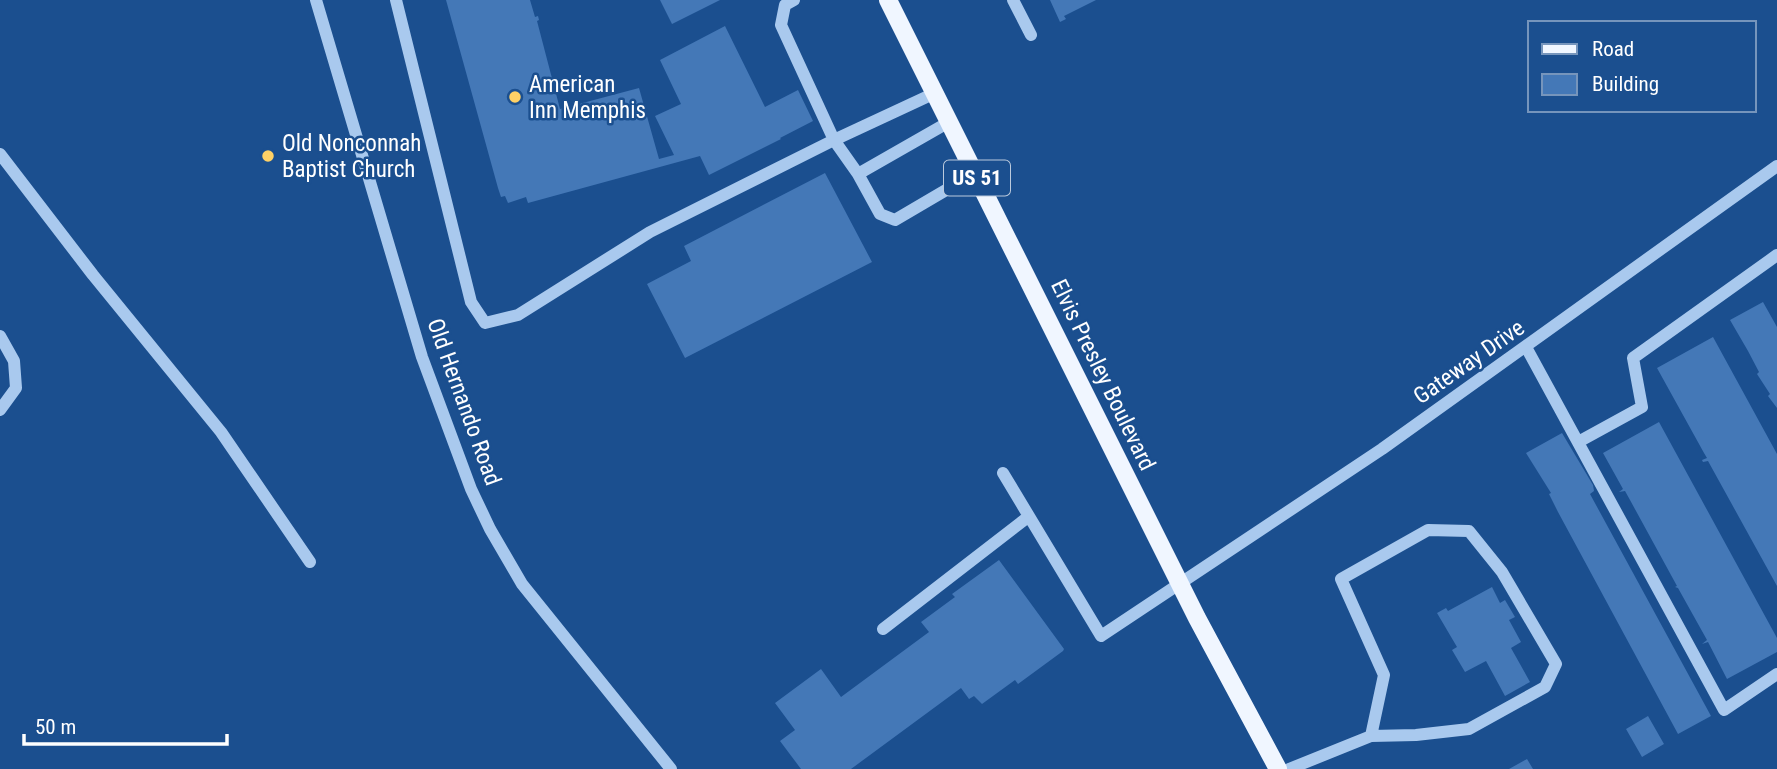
<svg xmlns="http://www.w3.org/2000/svg" width="1777" height="769" viewBox="0 0 1777 769" font-family="'Roboto Condensed',sans-serif">
	<style>
		.building { fill: #4478b7 }
		.lines { fill: none; stroke-linecap: round; stroke-linejoin: round }
		.minor { stroke: #a9c9ee; stroke-width: 12 }
		.major { stroke: #f0f6ff; stroke-width: 18 }
		.poi-dot { fill: #ffd166; stroke: #1b4f8f; stroke-width: 2.5 }
		.labels { text-anchor: middle; dominant-baseline: central; stroke-width: 5; stroke-linejoin: round; paint-order: stroke }
		.shield { fill: #1b4f8f; stroke: #bbcadd; stroke-width: 2 }
		.shield-label { font-size: 21px; font-weight: bold; fill: #fff }
		.poi-label { font-size: 23px; fill: #fff; stroke: #1b4f8f; text-anchor: start }
		.street-label { font-size: 23px; fill: #fff; stroke: #1b4f8f }
	</style>
	<rect width="100%" height="100%" fill="#1b4f8f"/>
	<!-- building -->
	<path class="building" d="M446,0H530L535,17L538,16L539,20L537,21L560,109L639,88L659,159L674,155L655,116L681,104L660,60L725,26L765,107L798,90L813,121L780,138L781,139L709,175L700,156L528,203L526,197L508,203L505,196L501,197L498,188Z
		M660,0H720L672,24Z
		M1050,0H1096L1064,16L1066,19L1060,22Z
		M825,173L872,262L685,358L647,284L691,261L684,246Z
		M1763,302L1777,327V408L1768,396L1770,394L1757,374L1759,372L1748,351L1730,320Z
		M1713,337L1777,454V586L1708,461L1703,462L1702,460L1707,458L1704,453L1657,368Z
		M1659,422L1777,638V652L1727,679L1708,642L1702,644L1707,640L1678,588L1675,587L1677,586L1630,500L1625,491L1619,492L1623,489L1603,453Z
		M1562,433L1593,485L1594,491L1590,494L1711,716L1678,734L1558,512L1549,494L1551,493L1526,453Z
		M999,560L1064,649L1063,651L1018,684L1015,680L982,704L974,696L969,699L961,688L851,769H801L780,741L795,730L775,703L821,669L841,697L929,632L921,622L955,597L952,594Z
		M1492,587L1500,603L1505,600L1515,617L1509,620L1521,642L1511,648L1530,682L1505,696L1486,661L1465,672L1452,650L1457,647L1437,613L1446,608L1448,611Z
		M1648,716L1664,744L1642,757L1626,729Z
		M1527,759L1533,769H1509Z"/>
	<g class="lines">
		<!-- minor -->
		<path class="minor" d="M316,0L422,357L471,489L490,529L522,584L671,769
			M396,0L471,302L485,323L518,315L650,232L834,140L935,93
			M794,0L785,5L781,25L834,140L858,174
			M1013,0L1031,35
			M949,122L858,174L880,214L895,220L975,173
			M0,154L93,275L221,432L310,562
			M0,336L14,361L16,388L0,410
			M1526,347L1724,710L1777,674
			M1580,441L1642,407L1633,358L1777,255
			M1003,473L1101,636L1382,449L1777,166
			M883,629L1028,517
			M1289,769L1371,736L1416,735L1469,729L1545,687L1556,664L1502,572L1469,531L1428,530L1341,579L1384,675L1371,736"/>
		<!-- major -->
		<path class="major" d="M888,0L1197,618L1278,769"/>
	</g>
	<!-- markers -->
	<g class="poi-dot">
		<circle cx="515" cy="97" r="7"/>
		<circle cx="268" cy="156" r="7"/>
	</g>
	<g class="labels">
		<!-- shield labels -->
		<rect class="shield" x="944" y="160.5" width="66" height="35" rx="5"/>
		<g class="shield-label">
			<text x="977" y="178">US 51</text>
		</g>
		<!-- poi labels -->
		<g class="poi-label">
			<text x="529" y="84">American<tspan x="529" dy="26">Inn Memphis</tspan></text>
			<text x="282" y="143">Old Nonconnah<tspan x="282" dy="26">Baptist Church</tspan></text>
		</g>
		<!-- street labels -->
		<g class="street-label">
			<text transform="translate(1469 362) rotate(-35)">Gateway Drive</text>
			<text transform="translate(1103 375) rotate(64)">Elvis Presley Boulevard</text>
			<text transform="translate(464 402) rotate(70)">Old Hernando Road</text>
		</g>
	</g>
	<!-- legend -->
	<rect x="1528" y="21" width="228" height="91" fill="#1b4f8f" stroke="#7695bc" stroke-width="2"/>
	<rect x="1542" y="44" width="35" height="10" fill="#f0f6ff" stroke="#7695bc" stroke-width="2"/>
	<text x="1592" y="56" font-size="21" fill="#ffffff">Road</text>
	<rect x="1542" y="74" width="35" height="21" fill="#4478b7" stroke="#7695bc" stroke-width="2"/>
	<text x="1592" y="91" font-size="21" fill="#ffffff">Building</text>
	<!-- scale -->
	<path d="M24 734v10h203v-10" fill="none" stroke="#ffffff" stroke-width="3.5"/>
	<text x="35" y="734" font-size="21" fill="#ffffff" stroke="#1b4f8f" stroke-width="5" paint-order="stroke">50 m</text>
</svg>
